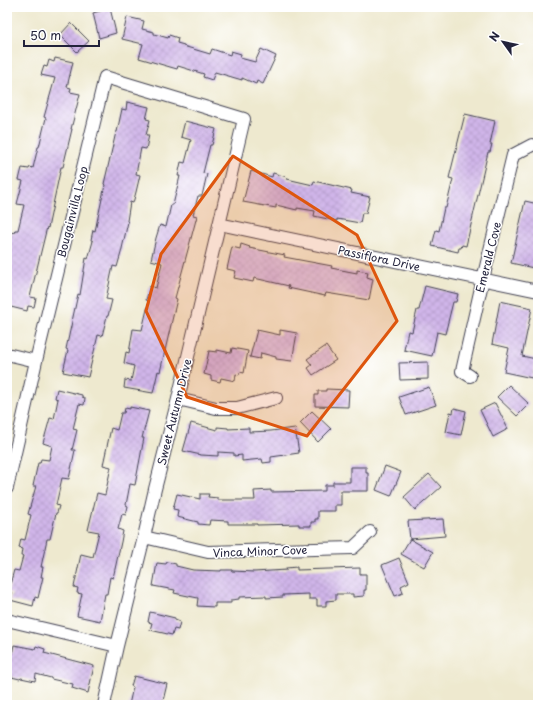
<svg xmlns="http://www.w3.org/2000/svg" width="545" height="712" viewBox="0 0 545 712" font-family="'Playpen Sans',sans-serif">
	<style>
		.building { fill: url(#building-cross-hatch) }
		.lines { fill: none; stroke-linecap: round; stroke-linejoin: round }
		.minor-casing { stroke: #414051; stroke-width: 14 }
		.minor { stroke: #fff; stroke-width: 12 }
		.marked { fill: #de560e; fill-opacity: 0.2; stroke: #de560e; stroke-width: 3; stroke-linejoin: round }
		.labels { text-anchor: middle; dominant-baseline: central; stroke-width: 3; stroke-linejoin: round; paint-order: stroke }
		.street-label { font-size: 11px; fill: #22223b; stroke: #fff }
	</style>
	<defs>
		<pattern id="building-cross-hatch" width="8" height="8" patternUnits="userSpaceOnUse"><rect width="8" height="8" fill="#d0b5e9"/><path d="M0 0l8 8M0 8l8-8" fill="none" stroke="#b29bc9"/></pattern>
	</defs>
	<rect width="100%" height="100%" fill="#fff"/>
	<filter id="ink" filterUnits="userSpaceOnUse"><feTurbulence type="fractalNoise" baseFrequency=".025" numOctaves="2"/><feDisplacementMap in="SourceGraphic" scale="8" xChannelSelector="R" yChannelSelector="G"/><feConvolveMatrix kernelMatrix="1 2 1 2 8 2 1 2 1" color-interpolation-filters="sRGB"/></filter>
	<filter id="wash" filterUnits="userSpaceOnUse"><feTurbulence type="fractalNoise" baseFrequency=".012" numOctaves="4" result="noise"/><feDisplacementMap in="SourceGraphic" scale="16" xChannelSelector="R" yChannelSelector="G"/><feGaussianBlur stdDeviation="0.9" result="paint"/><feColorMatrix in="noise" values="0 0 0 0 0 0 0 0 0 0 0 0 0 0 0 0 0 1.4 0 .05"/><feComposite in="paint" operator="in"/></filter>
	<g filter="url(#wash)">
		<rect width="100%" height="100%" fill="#eee9cf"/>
		<g id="blocks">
			<!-- building -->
			<path class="building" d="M110,8L116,33L99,38L93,13Z
				M127,17L144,21L142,29L154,32V34L168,38L169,35L178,38L177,43L184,45L183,46L210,54L212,49L230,55L231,51L241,54L240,58L255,62L261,49L276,56L263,84L257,81L256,84L242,78V80L215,72L212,80L203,77L204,74L178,66L177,69L139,58L143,44L122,39Z
				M71,23L89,41L77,52L60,35Z
				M55,58L73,62L67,87L71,88L70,92L80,94L71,129H72L63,167H61L48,228L47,227L30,297L36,298L34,307L28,306L27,311L7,306V253L9,243H7V231L14,233L15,230H18L24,205L17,204L23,181L19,180L22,168L29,169L30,167L33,168L38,147H39L46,118L44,117L55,78L41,75L44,66L47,67L49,60L54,62Z
				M127,102L149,107L146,119L150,120L146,135H149L146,149L141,148L136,174L140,175L136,192L133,203L130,202L127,221L128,222L121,253L117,267L113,266L106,299L112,300L108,316H107L102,336L98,335L88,377L63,372L68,350L66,349L78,294L80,295L86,258L88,259L93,241L91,240L93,230L95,231L105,185L104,184L116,132H117L122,109L126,110Z
				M465,114L495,121L490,144H492L490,152H488L466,246L462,245L461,248H459L458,252L432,246L436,230L439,231L444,208H446L453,179L449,178Z
				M185,121L216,129L212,145H210L203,173L207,174L202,196H198L193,215L197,216L175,298L177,299L160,372L158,371L153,393L124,388L125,380L131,381L134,366L124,363L126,352L129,353L133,329L142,330L149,301L146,300L150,286L156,288L162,263L151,260L156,238L160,225L166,227L171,205H173L180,176H178L181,162L185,163L191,140L181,137Z
				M251,171L272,177L273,173L287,177V179L313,185L314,181L352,190L351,193L370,197L366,213H362L360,223L337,219V221L314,216L315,211L297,208V210L276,205V208L243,202Z
				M525,201L538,204V269L511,263Z
				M241,244L250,247L249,248L285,255L284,257L332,266L331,268L357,273V270L368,272L367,277L373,279L369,300L326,293L325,296L288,288L289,286L254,278L253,282L234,278L236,271L227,269L232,247L240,249Z
				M425,286L458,294L456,302H453L445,334L437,332L432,356L404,350L408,331L412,332L417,310H419Z
				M500,301L532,308L522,356L536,359L532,378L504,372L509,348L492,344Z
				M257,330L280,335V330L297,333L292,361L276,359V357L261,353L260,359L250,357Z
				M326,346L336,360L313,375L308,368L312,365L307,359Z
				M232,348L248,351L244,373L240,372L239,375L236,374L235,381L221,378L220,382L211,380V376L204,374L209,351L217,352V350L231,353Z
				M428,362V379L400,380L399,363Z
				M509,385L529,404L517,416L497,397Z
				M429,387L436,405L406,415L399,397Z
				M57,389L82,395V397L85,398L84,405L79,404L73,429L77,430L72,450H75L69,479L62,478L56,505L59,506L57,513H56L50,539H47L41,567H43L41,577H43L38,598L35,597L33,606L10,600L12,593L8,592L14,570L19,571L23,556H21L22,549L19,548L21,539L25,540L31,515L28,514L36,486H33L38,463H40L41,459L49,460L52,446L43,443L50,418L54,419L58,399L55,398Z
				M326,389L349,390L348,407L315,406V395H318V391H326Z
				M495,403L508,429L493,437L480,410Z
				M130,407L149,411L142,438H144L135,485L130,484L126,505L128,506L126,515L122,514L118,529L123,531L121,542L113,578L110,577L107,594H105L100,621L77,616L82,594L77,593L78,588L74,587L81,554L93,557L99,532L88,530L97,493L105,495L111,467L103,465L111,428L117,430L121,413H124L125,408L130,409Z
				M454,408L466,411L461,435L446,432L450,412L453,413Z
				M312,411L331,429L318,442L300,423Z
				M191,423L217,430V427L228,428V429L249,428V432L271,431L295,428L299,453L271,457V462L263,463L262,459L242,461V455L234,456V453L218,452V456L201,455L183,451Z
				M385,466L401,472L391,496L376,490Z
				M350,467H366V473H368V491H341V505H335V511H318V519H315V522H311V526H299V524L257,525V524H228V521L210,520L209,525L198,524V522L177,517L178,510L173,509L177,494L200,499V494H209L208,497L218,498V500H255L254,491L271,490V492L325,491V485H333V482H350Z
				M429,474L441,487L415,510L404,497Z
				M443,519L445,536L410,539L408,521Z
				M410,539L433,552L424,567L401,554Z
				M399,558L409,582L401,586L403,593L395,596L382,565Z
				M167,562L176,564V566L193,570L221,571V570H232V571L254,572L287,570L286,568L297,567V570L360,568V574H366V590H364V596L353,597V594H336V600L326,601V606H317V599H309V594L283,595V597L266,598V596L239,597V599L231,600V603H215V607L197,606L198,598L174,593L175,590L153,586L157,563L166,564Z
				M150,612L175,618V620L180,622L178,630L174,629L172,635L150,630L152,623L148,622Z
				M14,645L35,649L36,646L45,649L44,653L94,666L88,693L72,688L73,684L51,679V678L36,674L35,681L21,678L20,679L7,676V664L10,653L12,654Z
				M134,676L167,684L162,705H129L133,687L131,686Z"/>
		</g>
	</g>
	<g filter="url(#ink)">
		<use href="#blocks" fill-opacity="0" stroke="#414051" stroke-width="1"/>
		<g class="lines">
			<!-- minor casing -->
			<g class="minor-casing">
				<path id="minor" d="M219,224L538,291
					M7,354L36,361
					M470,376L462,371L483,279L513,155L532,145
					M178,399L216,408H237L276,398
					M7,488L36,361L105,77L244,119L178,399L155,489L144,537L117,646L104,705
					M144,537L208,552L353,548L370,532
					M7,620L117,646"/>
			</g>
			<!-- minor -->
			<use href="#minor" class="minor"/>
		</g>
	</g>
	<!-- marked area -->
	<path class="marked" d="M233,156L357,235L397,321L307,436L187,397L146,311L161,254Z"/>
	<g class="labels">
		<!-- street labels -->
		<g class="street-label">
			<text transform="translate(72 212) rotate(-76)">Bougainvilla Loop</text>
			<text transform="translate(488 257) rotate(-76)">Emerald Cove</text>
			<text transform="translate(379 258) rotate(12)">Passiflora Drive</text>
			<text transform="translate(174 412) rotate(-76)">Sweet Autumn Drive</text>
			<text transform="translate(260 551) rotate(-2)">Vinca Minor Cove</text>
		</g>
	</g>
	<!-- margin -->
	<rect width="545" height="712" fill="none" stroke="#fff" stroke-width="24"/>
	<!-- north arrow -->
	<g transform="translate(503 42) rotate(303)" stroke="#ffffff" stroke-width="3" paint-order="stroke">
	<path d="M0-3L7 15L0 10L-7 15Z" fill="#22223b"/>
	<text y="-6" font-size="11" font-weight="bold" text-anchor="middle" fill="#22223b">N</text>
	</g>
	<!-- scale -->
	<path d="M24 40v6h75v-6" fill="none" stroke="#22223b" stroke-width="2"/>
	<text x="30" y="40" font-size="12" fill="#22223b" stroke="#ffffff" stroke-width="3" paint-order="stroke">50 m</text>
</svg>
